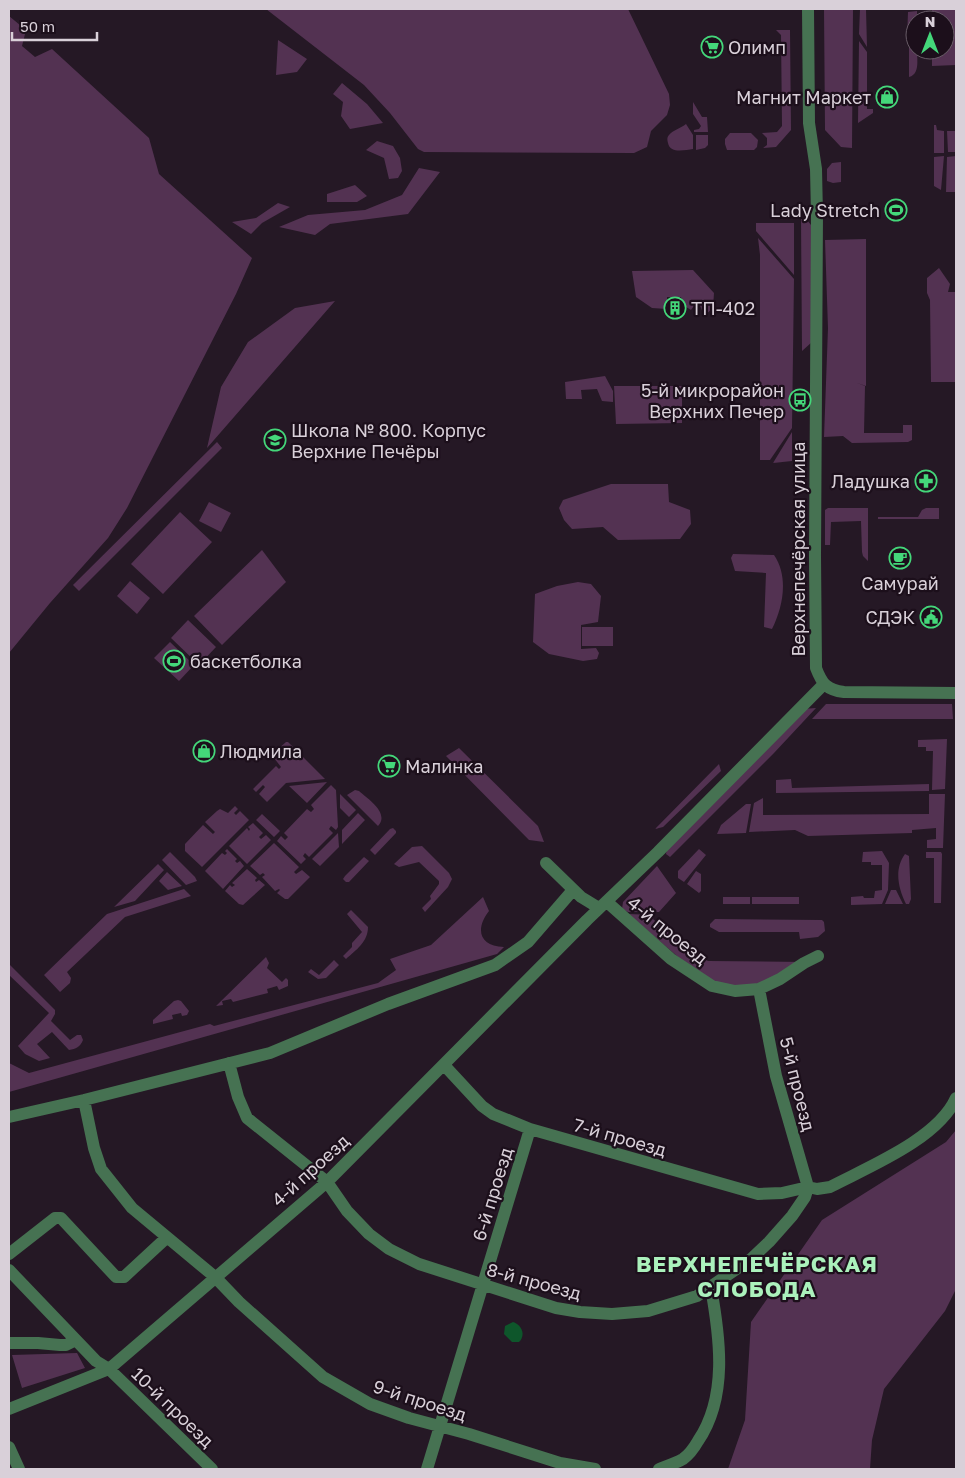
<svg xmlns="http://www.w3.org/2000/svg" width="965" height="1478" viewBox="0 0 965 1478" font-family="'Golos Text',sans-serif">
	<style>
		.green { fill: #533252 }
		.water { fill: #0e562b }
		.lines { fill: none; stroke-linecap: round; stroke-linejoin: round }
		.minor { stroke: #467252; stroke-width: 12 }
		.labels { text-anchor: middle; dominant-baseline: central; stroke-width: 4.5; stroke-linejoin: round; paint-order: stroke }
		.poi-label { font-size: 18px; fill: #d9d0d9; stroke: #1c0f1b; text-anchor: start }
		.street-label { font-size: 18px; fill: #d9d0d9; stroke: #1c0f1b }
		.district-label { font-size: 22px; font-weight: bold; letter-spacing: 1px; fill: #abf1bc; stroke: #1c0f1b }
	</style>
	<rect width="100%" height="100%" fill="#251825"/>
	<!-- green -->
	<path class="green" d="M266,9H628L669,94L670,105L667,115L651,131L647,147L634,153L424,152L418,149L390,113L364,85Z
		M824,9H853L852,148L841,147L825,130Z
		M860,9H866L867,47L859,34Z
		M932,9H956V65L932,66V50H945V20H932Z
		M917,11V20H915V33L911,40H907L908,12Z
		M9,16L26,30L22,46L35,57L52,49L149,138L159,174L252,258L236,294L127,508L108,538L50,603L9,653V277L10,276Z
		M776,30H790L791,130L776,147L763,148L767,145V138L762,133L777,132L782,126L781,35Z
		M278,40L307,59L297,72L276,75Z
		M859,41L867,52V109H873V113L858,123Z
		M915,47V50H917C917,60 920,74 909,77V48Z
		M342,83L367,104L383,123L350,129L341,116L343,102L333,94Z
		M693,102L702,117H707L708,132H694V130L699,129L701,126L693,114Z
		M686,124L693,135V149C685,150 670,154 668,143C667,140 667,137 669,135C673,130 681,128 686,124Z
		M934,125H936L937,130L944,131V153H934Z
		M947,131H956V152H948Z
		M730,133H751L758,140L757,147L754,150H727L725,144V139Z
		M696,135H708V145L705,148L696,150Z
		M377,141L393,146L400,158L402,171L398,178L389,179L384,158L366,150Z
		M944,156L941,190L934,186V157Z
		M956,156V192H946L947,157Z
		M841,162V182L833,183L827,181V169L832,163Z
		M419,168L440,172L408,214L330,224L315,235L279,227L308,215L365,210L402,195Z
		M355,185L367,196L357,202H327V194Z
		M278,203L290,207L262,223L251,234L232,222L256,218Z
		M801,219L807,220L811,225L812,342L802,351Z
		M756,223H794V275L756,231Z
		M758,238L794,279L792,428L770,460H760V255Z
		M866,239V386L857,383L865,386L864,433H903V425H912V440L908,442L852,443L843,436L824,437L828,328L825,240Z
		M939,268L950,284L948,292H956V382H931L930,300L927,293V278Z
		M693,270L714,293L713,308L704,316L698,300L691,310L683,305L681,297H667V309L652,308L636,297L632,271Z
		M335,301L207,448L221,387L248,342L295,308Z
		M605,376L613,391V402L602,401L597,389L581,390L582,399H566L565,382Z
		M614,386H682V423L616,424Z
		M792,432V461L773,463Z
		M217,442L222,448L79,591L73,585Z
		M611,484H668L669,502L690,510L691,524L680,539L618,540L603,527L572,529L564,520L559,508L563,500Z
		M209,502L231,513L221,532L199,521Z
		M828,508H868V561L863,556L862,552L861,521L831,522L830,545H825V510Z
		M926,508H939V519H878V517H918L922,510Z
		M180,512L212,542L163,594L131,564Z
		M262,550L286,582L222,645L194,616Z
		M733,554L774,555C789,577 783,607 772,629L764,627L766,573L735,571L731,558Z
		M130,581L150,598L137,614L117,596Z
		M578,582L591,584L601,596L598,622L581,625V649L596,648L599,653L597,659L583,661L549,654L533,642L535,594L557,586Z
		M188,620L216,647L199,665L171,638Z
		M582,627H613V646H582Z
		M170,642L194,665L179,681L154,658Z
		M826,704H952L953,719H812Z
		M816,708L774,753L670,857L666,854L667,848L802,709Z
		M947,739L945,789L932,790L933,751H926V747H918V740Z
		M286,742H288L325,779L286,783L267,802L259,794L265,787L263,785L256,792L253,789L276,766L279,769L281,767L274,758L277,750Z
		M459,748L538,826L544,842L529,840L446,756Z
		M719,764L721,771L663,827L655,829Z
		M791,779L792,788L929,784V791L776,793V780Z
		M327,782L307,803L289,786Z
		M331,785L336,790L338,827L336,830L331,826L329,829L333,833L309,857L305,853L303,856L306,859L301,864L277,841L281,836L285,840L288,837L284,833L307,809L311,812L314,809L311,805Z
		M355,790L359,791C368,799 390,813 378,826L347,795Z
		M340,794L356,810L349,817L340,808Z
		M929,794H945L943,848H927V840L936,839V828L912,830V833L808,836L795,830L749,832L754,803L763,798V815L929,814Z
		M746,804H751L746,833L717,834L721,825Z
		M235,806L238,809L234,813L236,815L240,811L249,820L202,867L185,851V844L203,825L213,834L215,832L205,822L217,811L220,809L228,813Z
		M358,813L365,820L342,844V830Z
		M262,814L280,831L274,837L256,820Z
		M253,823L263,833L259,837L261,839L266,835L271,840L247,864L229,846L247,828L249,831L250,829L248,827Z
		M393,828L396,831V833L375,855L370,850L390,829Z
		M338,833L339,847L320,866L312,859Z
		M274,843L299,867L294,872L296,874L302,870L310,877L288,899H285L277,893L280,890L279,889L275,891L262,877L265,875L263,873L260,875L250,866Z
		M422,846L449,873L452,879L448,887L425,912L422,908L431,899L430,896L439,884V881L419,862L399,867L394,864L412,847Z
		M227,849L237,859L235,861L237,863L240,861L244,866L223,889L205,871L222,853L225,855L227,853L225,851Z
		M699,849L706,855L684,882L678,878V871Z
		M882,851L889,863L888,890L882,904L851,905V897L863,896L864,898H874L875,891L882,890V865H871V862H862L863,852Z
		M170,852L195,877L197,881L186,885L162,860Z
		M926,852H941L942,854L941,903H934V858H926Z
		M905,854L909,856L911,899L909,904H906C898,888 894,869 905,854Z
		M364,857L369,861L349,882H346L343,879L345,876Z
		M158,864L164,870L135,901L114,907Z
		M657,866L676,893L659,912H628L622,909L623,902Z
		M247,869L257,878L255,880L256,882L259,880L265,885L243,905L239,904L225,891L230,885L232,887L235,885L232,883Z
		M696,871L701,874V891L699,893L687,884Z
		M167,872L182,886L168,890L159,881Z
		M184,889L191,896L125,917L67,972L71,978L70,983L60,992L44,975L107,914Z
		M891,890H896L903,904H885Z
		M483,897L489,911C475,929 479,946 504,947L497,954L9,1092V1063L29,1073L210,1024L214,1026L378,983L396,970L390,959L431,945Z
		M723,897H750V904H723Z
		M752,897H799V904H752Z
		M351,910L368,927C368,942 356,950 346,959L343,956L352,947V943L362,932L347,914Z
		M628,914L655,915L653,919L688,950L708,961L806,962L762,988L712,986Z
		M715,919L822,920L824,922L825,931L818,937L800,939L799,932H719L710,927V924Z
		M266,957L269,963L267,968L282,982L286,978L288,980V986L279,990L277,986L267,989L268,993L233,1002L231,999L222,1001L223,1005L216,1006Z
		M334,960L339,965L326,978L318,979L308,972L311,969L319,975Z
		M9,964L55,1010V1014L51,1021L70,1040L77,1035H81L83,1040C80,1047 76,1049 69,1050L52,1032L37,1044L50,1058L39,1061L25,1054L18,1046L49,1013L9,975Z
		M178,1000L181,1001L189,1011L187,1015L182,1016L181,1013L172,1015L173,1019L153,1024V1020L174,1001Z
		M956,1130V1289L945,1311L884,1389L872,1440L870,1469H728L745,1420L751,1322L822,1220L946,1142Z
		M77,1353L85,1368L22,1388L12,1355Z"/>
	<!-- water -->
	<path class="water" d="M513,1322C522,1325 526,1335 519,1342H512L504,1334L505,1326Z"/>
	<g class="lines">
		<!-- minor -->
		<path class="minor" d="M808,9L809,123L816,169L817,215L815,556L816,668C822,684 827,690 844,692L956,693
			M546,863L581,897L599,908
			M607,902L671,959L712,986L735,991L759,989L780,979L804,963L818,956
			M759,989L776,1076L808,1187
			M229,1063L238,1097L247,1118L327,1182L347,1211L369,1234L389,1249L419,1264L556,1308L580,1312L612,1314L648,1311L697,1296L751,1259L769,1242L792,1216L805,1197L808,1187
			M444,1065L482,1106L493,1114L530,1129L758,1194L782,1193L808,1187L817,1189L830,1187C868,1167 938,1139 956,1098
			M84,1100L94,1148L101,1169L132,1208L215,1277L239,1302L323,1377L370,1404L409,1418L469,1434L560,1463L595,1469
			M9,1117L84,1100L270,1053L388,1004L495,965L528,942L573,890
			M9,1254L55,1218H61L116,1277H124L163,1241
			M9,1270L96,1361L109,1369L212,1469
			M9,1343H38L60,1345H66L76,1340
			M9,1409L109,1369L327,1182L587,920L658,852L824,684
			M9,1447L19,1469
			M427,1469L530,1129
			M659,1469C667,1466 676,1463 683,1459C690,1454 694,1448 698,1441C728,1397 720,1338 711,1288"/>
	</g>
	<!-- icons -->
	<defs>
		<g id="supermarket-ring" transform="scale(1.125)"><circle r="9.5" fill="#1c0f1b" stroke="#44d77a" stroke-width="1.5"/><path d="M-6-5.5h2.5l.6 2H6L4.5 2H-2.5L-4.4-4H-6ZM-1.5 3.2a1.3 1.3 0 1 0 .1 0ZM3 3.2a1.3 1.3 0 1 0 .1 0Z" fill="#44d77a"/></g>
		<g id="shop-ring" transform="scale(1.125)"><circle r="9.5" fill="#1c0f1b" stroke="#44d77a" stroke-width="1.5"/><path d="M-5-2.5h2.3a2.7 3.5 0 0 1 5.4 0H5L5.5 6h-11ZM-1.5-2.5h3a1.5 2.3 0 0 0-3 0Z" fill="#44d77a"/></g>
		<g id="stadium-ring" transform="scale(1.125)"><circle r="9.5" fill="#1c0f1b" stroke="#44d77a" stroke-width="1.5"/><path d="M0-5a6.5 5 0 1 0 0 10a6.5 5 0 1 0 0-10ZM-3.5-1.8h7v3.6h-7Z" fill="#44d77a"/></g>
		<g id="building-ring" transform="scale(1.125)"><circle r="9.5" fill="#1c0f1b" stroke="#44d77a" stroke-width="1.5"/><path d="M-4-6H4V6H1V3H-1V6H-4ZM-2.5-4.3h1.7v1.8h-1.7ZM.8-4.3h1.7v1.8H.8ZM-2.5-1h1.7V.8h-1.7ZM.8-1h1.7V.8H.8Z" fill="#44d77a"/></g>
		<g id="bus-ring" transform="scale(1.125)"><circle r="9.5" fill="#1c0f1b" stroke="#44d77a" stroke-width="1.5"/><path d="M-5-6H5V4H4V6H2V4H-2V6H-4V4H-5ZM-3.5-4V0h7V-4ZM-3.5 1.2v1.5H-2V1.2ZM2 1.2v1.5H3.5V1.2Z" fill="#44d77a"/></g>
		<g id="school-ring" transform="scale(1.125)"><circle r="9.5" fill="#1c0f1b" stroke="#44d77a" stroke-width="1.5"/><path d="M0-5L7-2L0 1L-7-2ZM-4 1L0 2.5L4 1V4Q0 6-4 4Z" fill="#44d77a"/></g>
		<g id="pharmacy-ring" transform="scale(1.125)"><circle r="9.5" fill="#1c0f1b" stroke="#44d77a" stroke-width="1.5"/><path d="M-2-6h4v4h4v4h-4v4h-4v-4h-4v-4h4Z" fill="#44d77a"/></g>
		<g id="cafe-ring" transform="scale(1.125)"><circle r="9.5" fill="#1c0f1b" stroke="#44d77a" stroke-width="1.5"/><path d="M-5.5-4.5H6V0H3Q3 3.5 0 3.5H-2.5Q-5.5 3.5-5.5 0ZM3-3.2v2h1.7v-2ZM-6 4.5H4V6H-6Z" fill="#44d77a"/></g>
		<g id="civic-ring" transform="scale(1.125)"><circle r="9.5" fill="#1c0f1b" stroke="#44d77a" stroke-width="1.5"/><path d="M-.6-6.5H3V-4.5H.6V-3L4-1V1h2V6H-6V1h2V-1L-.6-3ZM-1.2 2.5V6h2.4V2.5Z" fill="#44d77a"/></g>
	</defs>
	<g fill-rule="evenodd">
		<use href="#supermarket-ring" x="712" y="47"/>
		<use href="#shop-ring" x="887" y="97"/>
		<use href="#stadium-ring" x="896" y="210"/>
		<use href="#building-ring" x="675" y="308"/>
		<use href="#bus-ring" x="800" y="400"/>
		<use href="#school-ring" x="275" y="440"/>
		<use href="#pharmacy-ring" x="926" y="481"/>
		<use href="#cafe-ring" x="900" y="558"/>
		<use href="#civic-ring" x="931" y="617"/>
		<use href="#stadium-ring" x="174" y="661"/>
		<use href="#shop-ring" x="204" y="751"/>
		<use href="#supermarket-ring" x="389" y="766"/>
	</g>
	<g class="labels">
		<!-- poi labels -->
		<g class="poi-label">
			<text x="728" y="47">Олимп</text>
			<text x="871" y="97" text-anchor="end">Магнит Маркет</text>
			<text x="880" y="210" text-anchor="end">Lady Stretch</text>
			<text x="691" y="308">ТП-402</text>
			<text x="784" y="390" text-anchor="end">5-й микрорайон<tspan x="784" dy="21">Верхних Печер</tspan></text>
			<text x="291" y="430">Школа № 800. Корпус<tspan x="291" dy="21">Верхние Печёры</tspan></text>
			<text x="910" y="481" text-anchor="end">Ладушка</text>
			<text x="900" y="583" text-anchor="middle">Самурай</text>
			<text x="915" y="617" text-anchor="end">СДЭК</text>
			<text x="190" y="661">баскетболка</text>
			<text x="220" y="751">Людмила</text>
			<text x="405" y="766">Малинка</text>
		</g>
		<!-- street labels -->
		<g class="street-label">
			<text transform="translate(798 549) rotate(-90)">Верхнепечёрская улица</text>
			<text transform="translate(668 930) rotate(39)">4-й проезд</text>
			<text transform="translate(798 1084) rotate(76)">5-й проезд</text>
			<text transform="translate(620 1137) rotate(16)">7-й проезд</text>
			<text transform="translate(310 1170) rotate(-42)">4-й проезд</text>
			<text transform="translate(492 1194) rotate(-73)">6-й проезд</text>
			<text transform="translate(534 1281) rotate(15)">8-й проезд</text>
			<text transform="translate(420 1400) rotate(18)">9-й проезд</text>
			<text transform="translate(173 1407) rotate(44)">10-й проезд</text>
		</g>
		<!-- district labels -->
		<g class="district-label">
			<text x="757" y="1263">ВЕРХНЕПЕЧЁРСКАЯ<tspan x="757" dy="25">СЛОБОДА</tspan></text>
		</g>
	</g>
	<!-- border -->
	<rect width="965" height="1478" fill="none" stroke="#d9d0d9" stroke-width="20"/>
	<!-- north arrow -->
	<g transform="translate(930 35)"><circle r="24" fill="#1c0f1b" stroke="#685c67"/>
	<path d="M0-4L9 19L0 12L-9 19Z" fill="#44d77a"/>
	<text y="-8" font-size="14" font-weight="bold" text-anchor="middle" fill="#d9d0d9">N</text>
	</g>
	<!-- scale -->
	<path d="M12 32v8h85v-8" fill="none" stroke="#d9d0d9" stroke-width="2.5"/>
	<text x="20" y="32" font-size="15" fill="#d9d0d9" stroke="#1c0f1b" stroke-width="4" paint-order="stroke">50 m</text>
</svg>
